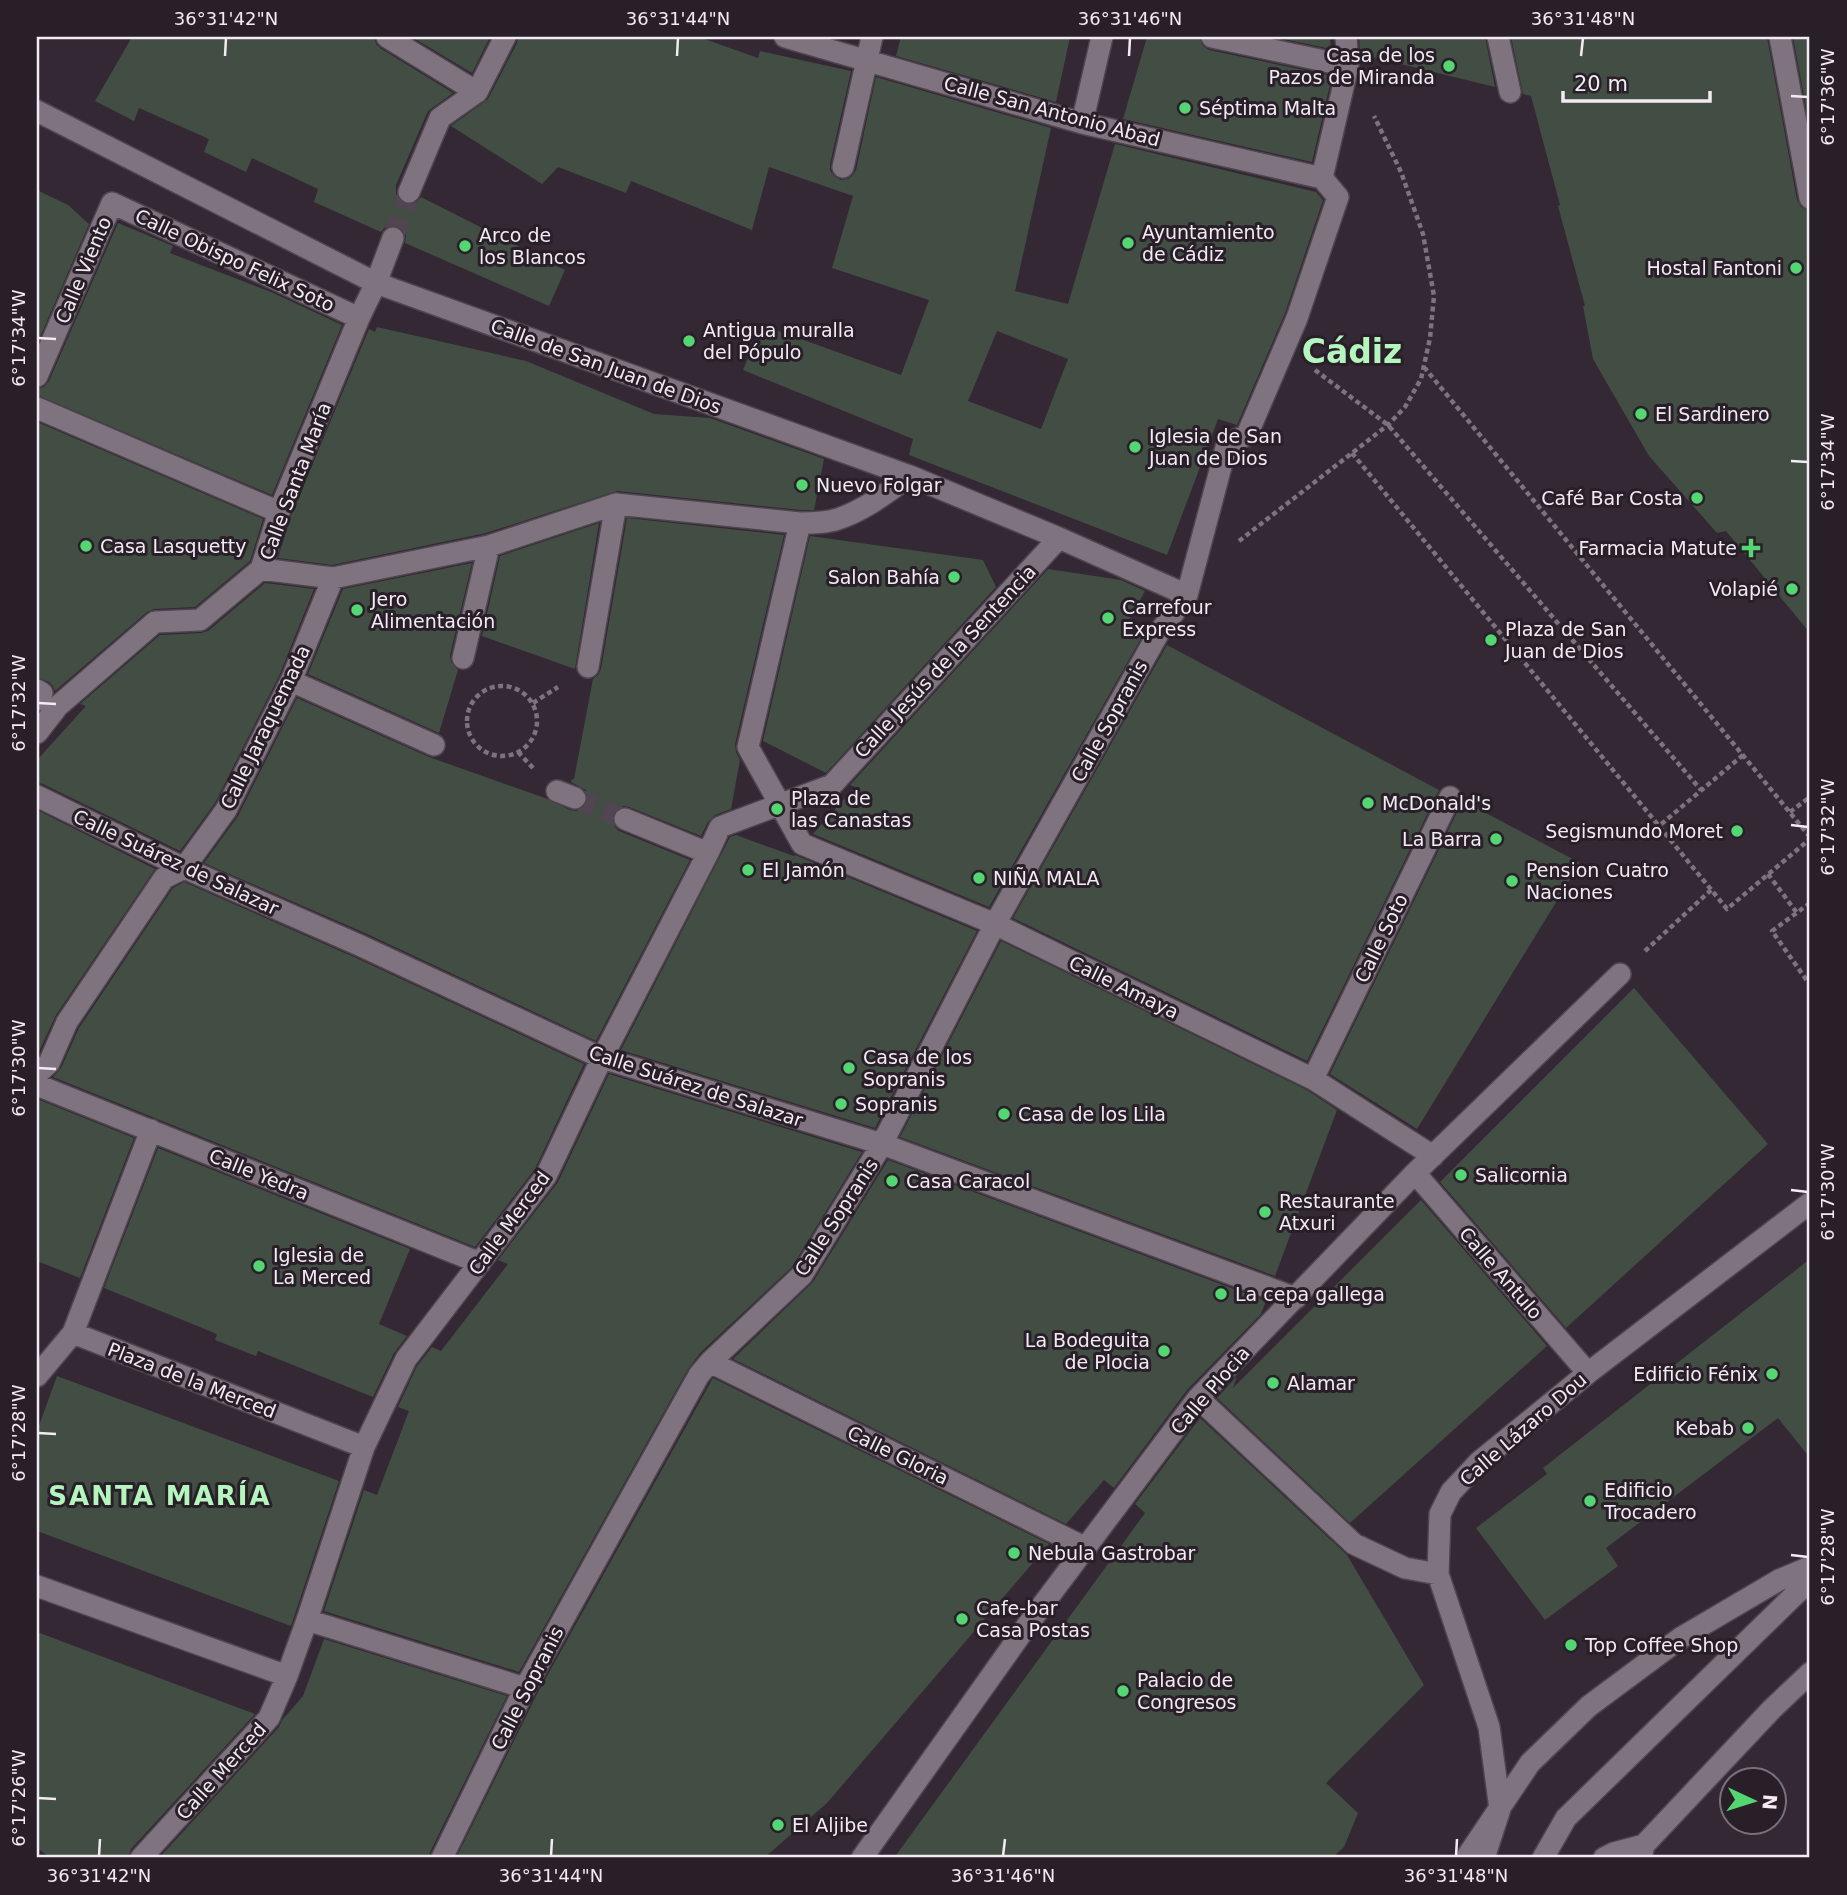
<svg xmlns="http://www.w3.org/2000/svg" width="1847" height="1895" viewBox="0 0 1847 1895" font-family="'DejaVu Sans',sans-serif">
	<style>
		.building { fill: #424e43; fill-rule: evenodd }
		.lines { fill: none; stroke-linecap: round; stroke-linejoin: round }
		.minor-tunnel { stroke: #504550; stroke-width: 21; stroke-dasharray: 21 10; stroke-linecap: butt }
		.minor-casing { stroke: #4e454f; stroke-width: 24 }
		.path { stroke: #7d737d; stroke-width: 4.5; stroke-dasharray: 5 3.5; stroke-linecap: butt }
		.minor { stroke: #7f737f; stroke-width: 21 }
		.ticks { fill: none; stroke: #f2ebf3; stroke-width: 2.5 }
		.poi-dot { fill: #54d672; stroke: #291f29; stroke-width: 2.5 }
		.labels { text-anchor: middle; dominant-baseline: central; stroke-width: 6; stroke-linejoin: round; paint-order: stroke }
		.poi-label { font-size: 19px; fill: #f2ebf3; stroke: #291f29; text-anchor: start }
		.street-label { font-size: 19px; fill: #f2ebf3; stroke: #291f29 }
		.district-label { font-size: 26px; font-weight: bold; letter-spacing: 2px; fill: #b5f6be; stroke: #291f29 }
		.town-label { font-size: 33px; font-weight: bold; fill: #b5f6be; stroke: #291f29 }
		.neatline { fill: none; stroke: #f2ebf3; stroke-width: 2.5 }
		.ticks-label { font-size: 18px; text-anchor: middle; fill: #f2ebf3 }
	</style>
	<rect width="100%" height="100%" fill="#332833"/>
	<!-- building -->
	<path class="building" d="M132,37H374L376,44L380,48L453,93L428,111L396,185V194L398,199L403,204L410,205L416,203L421,197L565,270L549,306L405,243L406,235L403,229L398,226L390,225L385,227L381,232L314,202L318,189L252,158L246,172L204,152L209,139L139,108L134,121L95,101Z
		M412,37H490L472,73Z
		M518,37H699L758,58L760,51L851,71L830,164V170L834,176L841,180L848,179L852,176L856,170L876,77L1051,128L1015,291L1068,304L1115,144L1316,192L1323,200L1285,313L1237,425L1218,419L1167,555L909,455L913,439L743,370L762,325L901,375L929,300L832,268L853,196L769,167L752,230L631,181L626,193L558,167L542,184L451,126L488,99L517,43ZM997,331L1068,359L1041,429L968,401Z
		M901,37H1070L1056,102L896,56Z
		M1147,37H1199L1203,46L1209,50L1332,76L1312,162L1123,119Z
		M1274,37H1330L1331,49Z
		M1359,37H1485L1495,87L1360,54Z
		M1511,37H1767L1797,200L1801,207L1810,211V633L1726,531L1717,533L1649,456L1593,359L1583,306H1585L1558,206L1560,205L1531,96L1523,94Z
		M1793,37H1810V128Z
		M37,190L68,205L89,224L37,344Z
		M118,223L173,246L170,253L271,292L342,325L272,495L37,395V389L44,387L49,381Z
		M377,327L526,361L654,414L710,418L824,459L814,510H801L617,491L486,533L332,565L278,558L291,516L369,329L375,332Z
		M37,422L263,519L250,561L195,607L154,609L147,612L55,691L53,686L49,682L37,677Z
		M627,518L784,535L735,744L736,752L740,760L731,809L715,815L708,822L701,836L629,807L623,806L618,808L613,815L612,821L614,826L619,831L690,860L596,1041L365,933L204,863L238,816L297,698L429,757L545,798L570,810L578,811L584,808L587,802L588,797L586,790L571,782L572,779H574L593,679L598,675L601,669Z
		M599,523L575,669L482,636L500,556Z
		M810,536L983,560L996,587L826,773L763,741Z
		M472,563L450,655L451,662L458,670L439,733L308,674L343,589Z
		M1048,569L1121,580L1145,591L1127,624L1144,633L989,907L813,834L855,787L850,785Z
		M265,583L314,589L279,676L215,803L180,851L43,784L37,783V760L86,706L80,704L160,635L201,633L208,631Z
		M1167,645L1439,790L1307,1061L1013,918Z
		M1462,802L1464,803L1465,802L1580,863L1417,1129L1330,1074Z
		M37,810L155,869L56,1015L37,1056Z
		M736,835L794,856L795,855L977,931L875,1128L621,1050L730,837Z
		M184,882L354,957L584,1064L535,1169L475,1247L53,1077L61,1068L79,1028L173,888Z
		M1001,941L1307,1090L1337,1110L1275,1276L900,1137Z
		M1634,988L1768,1144L1566,1328L1440,1182Z
		M609,1074L862,1152L792,1267L701,1352L688,1369L519,1672L324,1611L364,1490L377,1495L409,1411L398,1407L417,1366L432,1347L441,1351L508,1264L498,1260L558,1182Z
		M37,1099L134,1138L80,1278L37,1261Z
		M158,1148L410,1249L379,1324L407,1336L394,1353L373,1397L258,1351L256,1356L215,1340L217,1334L104,1288Z
		M888,1160L1266,1301L1261,1314L1187,1390L1114,1488L1104,1480L1066,1524L733,1359L813,1282Z
		M1421,1200L1547,1346L1350,1523L1217,1398L1237,1376L1233,1388Z
		M1810,1259V1458L1778,1418L1606,1548L1618,1566L1545,1620L1476,1528L1547,1474L1543,1468Z
		M57,1376L339,1481L291,1626L37,1531V1431Z
		M713,1378L1049,1544L827,1803L764,1858H456L537,1694Z
		M1200,1418L1347,1555L1424,1685L1326,1783L1358,1813L1344,1847L1332,1858H894L1145,1513L1135,1504Z
		M37,1632L255,1714L131,1849L128,1858H51L37,1848Z
		M324,1639L507,1696L430,1852L429,1858H159L279,1727L282,1720L303,1696Z"/>
	<g class="lines">
		<!-- minor-tunnel -->
		<path class="minor-tunnel" d="M393,238L409,192
			M575,798L625,819"/>
		<!-- minor casing -->
		<g class="minor-casing">
			<path id="minor" d="M387,37L477,92
				M785,37L1082,123L1322,178
				M1212,37L1348,66
				M1498,37L1510,92
				M1780,37L1810,198
				M37,111L376,283L910,476L1059,538L1187,595
				M1082,123L1102,37
				M843,167L872,37
				M409,192L440,118L477,92L505,37
				M37,376L112,203L359,318
				M37,408L279,512
				M800,523L748,747L802,844L995,924L1313,1079L1433,1156
				M261,569L333,578L489,546L616,504L800,523C813,523 826,523 838,519C865,510 888,492 910,476
				M463,658L489,546
				M588,667L616,504
				M291,681L434,745
				M37,690L42,693L37,700
				M37,733L58,706L155,622L200,620L261,569L279,512L359,318L376,283L393,238
				M557,791L575,798
				M37,796L184,868L359,945L602,1058L882,1144L1296,1298
				M625,819L708,853
				M37,1074L49,1063L67,1022L164,878L184,868L226,810L291,681L333,578
				M1313,1079L1450,797
				M37,1085L480,1263
				M1415,1173L1588,1373
				M73,1333L364,1447
				M710,1362L1086,1548
				M37,1376L73,1333L151,1130
				M1198,1398L1354,1544L1405,1568L1438,1574
				M37,1586L287,1676
				M307,1620L525,1688
				M141,1858L269,1718L287,1676L307,1620L364,1447L406,1359L546,1176L602,1058L708,853L720,827L832,785L1059,538
				M442,1858L525,1688L699,1375L710,1362L802,1275L882,1144L995,924L1158,634L1187,595L1227,444L1247,435L1297,318L1338,197L1322,178L1348,66L1346,37
				M862,1858L1026,1627L1198,1398L1415,1173L1620,974
				M1466,1858L1530,1763L1589,1706L1682,1637L1779,1580L1810,1567
				M1484,1858L1500,1809L1489,1727L1438,1574L1440,1514L1451,1492L1479,1462L1588,1373L1810,1203
				M1543,1858L1566,1818L1810,1580
				M1604,1858L1614,1853L1644,1845
				M1641,1858L1644,1845L1772,1709L1810,1673"/>
		</g>
		<!-- path -->
		<path class="path" d="M1424,367L1810,837
			M1315,370L1388,425L1701,790
			M1352,453L1659,826
			M1239,541L1388,425L1405,407L1421,379L1430,338L1434,296L1423,234L1401,172L1374,116
			M467 721a35 35 0 1 1 70 0a35 35 0 1 1-70 0Z
			M533,703L558,687
			M518,752L533,768
			M1743,755L1659,826L1727,909L1810,839
			M1790,812L1810,797
			M1768,874L1797,913
			M1810,903L1772,931L1810,985
			M1645,951L1711,890"/>
		<!-- minor -->
		<use href="#minor" class="minor"/>
	</g>
	<!-- ticks -->
	<path class="ticks" d="M225,56L226,38M677,56L678,38M1129,56L1130,38M1581,56L1583,38M1791,96L1808,97M38,338L56,339M1791,461L1808,462M38,703L56,704M1791,825L1808,827M38,1068L56,1069M1791,1190L1808,1192M38,1433L56,1434M1791,1555L1808,1557M38,1798L56,1799M99,1856L100,1839M551,1856L552,1839M1003,1856L1005,1839M1456,1856L1457,1839"/>
	<!-- markers -->
	<g class="poi-dot">
		<circle cx="1449" cy="66" r="7"/>
		<circle cx="1185" cy="108" r="7"/>
		<circle cx="1128" cy="243" r="7"/>
		<circle cx="465" cy="246" r="7"/>
		<circle cx="1796" cy="268" r="7"/>
		<circle cx="689" cy="341" r="7"/>
		<circle cx="1641" cy="414" r="7"/>
		<circle cx="1135" cy="447" r="7"/>
		<circle cx="802" cy="485" r="7"/>
		<circle cx="1697" cy="498" r="7"/>
		<circle cx="86" cy="546" r="7"/>
		<path d="M1747.5 537.5h7v7h7v7h-7v7h-7v-7h-7v-7h7z"/>
		<circle cx="954" cy="577" r="7"/>
		<circle cx="1792" cy="589" r="7"/>
		<circle cx="357" cy="610" r="7"/>
		<circle cx="1108" cy="618" r="7"/>
		<circle cx="1491" cy="640" r="7"/>
		<circle cx="1368" cy="803" r="7"/>
		<circle cx="777" cy="809" r="7"/>
		<circle cx="1737" cy="831" r="7"/>
		<circle cx="1496" cy="839" r="7"/>
		<circle cx="748" cy="870" r="7"/>
		<circle cx="979" cy="878" r="7"/>
		<circle cx="1512" cy="881" r="7"/>
		<circle cx="849" cy="1068" r="7"/>
		<circle cx="841" cy="1104" r="7"/>
		<circle cx="1004" cy="1114" r="7"/>
		<circle cx="1461" cy="1175" r="7"/>
		<circle cx="892" cy="1181" r="7"/>
		<circle cx="1265" cy="1212" r="7"/>
		<circle cx="259" cy="1266" r="7"/>
		<circle cx="1221" cy="1294" r="7"/>
		<circle cx="1164" cy="1351" r="7"/>
		<circle cx="1772" cy="1374" r="7"/>
		<circle cx="1273" cy="1383" r="7"/>
		<circle cx="1748" cy="1428" r="7"/>
		<circle cx="1590" cy="1501" r="7"/>
		<circle cx="1014" cy="1553" r="7"/>
		<circle cx="962" cy="1619" r="7"/>
		<circle cx="1571" cy="1645" r="7"/>
		<circle cx="1123" cy="1691" r="7"/>
		<circle cx="778" cy="1825" r="7"/>
	</g>
	<g class="labels">
		<!-- poi labels -->
		<g class="poi-label">
			<text x="1435" y="55" text-anchor="end">Casa de los<tspan x="1435" dy="22">Pazos de Miranda</tspan></text>
			<text x="1199" y="108">Séptima Malta</text>
			<text x="1142" y="232">Ayuntamiento<tspan x="1142" dy="22">de Cádiz</tspan></text>
			<text x="479" y="235">Arco de<tspan x="479" dy="22">los Blancos</tspan></text>
			<text x="1782" y="268" text-anchor="end">Hostal Fantoni</text>
			<text x="703" y="330">Antigua muralla<tspan x="703" dy="22">del Pópulo</tspan></text>
			<text x="1655" y="414">El Sardinero</text>
			<text x="1149" y="436">Iglesia de San<tspan x="1149" dy="22">Juan de Dios</tspan></text>
			<text x="816" y="485">Nuevo Folgar</text>
			<text x="1683" y="498" text-anchor="end">Café Bar Costa</text>
			<text x="100" y="546">Casa Lasquetty</text>
			<text x="1737" y="548" text-anchor="end">Farmacia Matute</text>
			<text x="940" y="577" text-anchor="end">Salon Bahía</text>
			<text x="1778" y="589" text-anchor="end">Volapié</text>
			<text x="371" y="599">Jero<tspan x="371" dy="22">Alimentación</tspan></text>
			<text x="1122" y="607">Carrefour<tspan x="1122" dy="22">Express</tspan></text>
			<text x="1505" y="629">Plaza de San<tspan x="1505" dy="22">Juan de Dios</tspan></text>
			<text x="791" y="798">Plaza de<tspan x="791" dy="22">las Canastas</tspan></text>
			<text x="1382" y="803">McDonald's</text>
			<text x="1723" y="831" text-anchor="end">Segismundo Moret</text>
			<text x="1482" y="839" text-anchor="end">La Barra</text>
			<text x="762" y="870">El Jamón</text>
			<text x="1526" y="870">Pension Cuatro<tspan x="1526" dy="22">Naciones</tspan></text>
			<text x="993" y="878">NIÑA MALA</text>
			<text x="863" y="1057">Casa de los<tspan x="863" dy="22">Sopranis</tspan></text>
			<text x="855" y="1104">Sopranis</text>
			<text x="1018" y="1114">Casa de los Lila</text>
			<text x="1475" y="1175">Salicornia</text>
			<text x="906" y="1181">Casa Caracol</text>
			<text x="1279" y="1201">Restaurante<tspan x="1279" dy="22">Atxuri</tspan></text>
			<text x="273" y="1255">Iglesia de<tspan x="273" dy="22">La Merced</tspan></text>
			<text x="1235" y="1294">La cepa gallega</text>
			<text x="1150" y="1340" text-anchor="end">La Bodeguita<tspan x="1150" dy="22">de Plocia</tspan></text>
			<text x="1758" y="1374" text-anchor="end">Edificio Fénix</text>
			<text x="1287" y="1383">Alamar</text>
			<text x="1734" y="1428" text-anchor="end">Kebab</text>
			<text x="1604" y="1490">Edificio<tspan x="1604" dy="22">Trocadero</tspan></text>
			<text x="1028" y="1553">Nebula Gastrobar</text>
			<text x="976" y="1608">Cafe-bar<tspan x="976" dy="22">Casa Postas</tspan></text>
			<text x="1585" y="1645">Top Coffee Shop</text>
			<text x="1137" y="1680">Palacio de<tspan x="1137" dy="22">Congresos</tspan></text>
			<text x="792" y="1825">El Aljibe</text>
		</g>
		<!-- street labels -->
		<g class="street-label">
			<text transform="translate(1052 111) rotate(15)">Calle San Antonio Abad</text>
			<text transform="translate(235 260) rotate(25)">Calle Obispo Felix Soto</text>
			<text transform="translate(83 270) rotate(-67)">Calle Viento</text>
			<text transform="translate(606 366) rotate(20)">Calle de San Juan de Dios</text>
			<text transform="translate(295 481) rotate(-69)">Calle Santa María</text>
			<text transform="translate(945 661) rotate(-47)">Calle Jesús de la Sentencia</text>
			<text transform="translate(1109 721) rotate(-61)">Calle Sopranis</text>
			<text transform="translate(265 727) rotate(-64)">Calle Jaraquemada</text>
			<text transform="translate(176 862) rotate(25)">Calle Suárez de Salazar</text>
			<text transform="translate(1381 938) rotate(-64)">Calle Soto</text>
			<text transform="translate(1124 987) rotate(26)">Calle Amaya</text>
			<text transform="translate(696 1086) rotate(18)">Calle Suárez de Salazar</text>
			<text transform="translate(259 1174) rotate(22)">Calle Yedra</text>
			<text transform="translate(836 1217) rotate(-57)">Calle Sopranis</text>
			<text transform="translate(509 1223) rotate(-54)">Calle Merced</text>
			<text transform="translate(1501 1273) rotate(49)">Calle Antulo</text>
			<text transform="translate(192 1380) rotate(21)">Plaza de la Merced</text>
			<text transform="translate(1210 1390) rotate(-49)">Calle Plocia</text>
			<text transform="translate(1523 1429) rotate(-41)">Calle Lázaro Dou</text>
			<text transform="translate(898 1455) rotate(26)">Calle Gloria</text>
			<text transform="translate(527 1688) rotate(-63)">Calle Sopranis</text>
			<text transform="translate(221 1771) rotate(-48)">Calle Merced</text>
		</g>
		<!-- district labels -->
		<g class="district-label">
			<text x="160" y="1496">SANTA MARÍA</text>
		</g>
		<!-- town labels -->
		<g class="town-label">
			<text x="1352" y="351">Cádiz</text>
		</g>
	</g>
	<!-- border -->
	<rect width="1847" height="1895" fill="none" stroke="#291f29" stroke-width="77"/>
	<!-- north arrow -->
	<g transform="translate(1753 1801) rotate(94)"><circle r="33" fill="#291f29" stroke="#79717a" stroke-width="2"/>
	<path d="M0-5L12 26L0 18L-12 26Z" fill="#54d672"/>
	<text y="-10" font-size="19" font-weight="bold" text-anchor="middle" fill="#f2ebf3">N</text>
	</g>
	<!-- scale -->
	<path d="M1563 91v10h147v-10" fill="none" stroke="#f2ebf3" stroke-width="3.5"/>
	<text x="1574" y="91" font-size="21" fill="#f2ebf3" stroke="#291f29" stroke-width="5" paint-order="stroke">20 m</text>
	<rect x="38" y="38" width="1770" height="1818" class="neatline"/>
	<g class="ticks-label">
		<text x="226" y="25">36°31'42"N</text>
		<text x="678" y="25">36°31'44"N</text>
		<text x="1130" y="25">36°31'46"N</text>
		<text x="1583" y="25">36°31'48"N</text>
		<text transform="translate(1828 97) rotate(-90)" y="6">6°17'36"W</text>
		<text transform="translate(19 338) rotate(-90)" y="6">6°17'34"W</text>
		<text transform="translate(1828 462) rotate(-90)" y="6">6°17'34"W</text>
		<text transform="translate(19 703) rotate(-90)" y="6">6°17'32"W</text>
		<text transform="translate(1828 827) rotate(-90)" y="6">6°17'32"W</text>
		<text transform="translate(19 1068) rotate(-90)" y="6">6°17'30"W</text>
		<text transform="translate(1828 1192) rotate(-90)" y="6">6°17'30"W</text>
		<text transform="translate(19 1433) rotate(-90)" y="6">6°17'28"W</text>
		<text transform="translate(1828 1557) rotate(-90)" y="6">6°17'28"W</text>
		<text transform="translate(19 1798) rotate(-90)" y="6">6°17'26"W</text>
		<text x="99" y="1882">36°31'42"N</text>
		<text x="551" y="1882">36°31'44"N</text>
		<text x="1003" y="1882">36°31'46"N</text>
		<text x="1456" y="1882">36°31'48"N</text>
	</g>
</svg>
